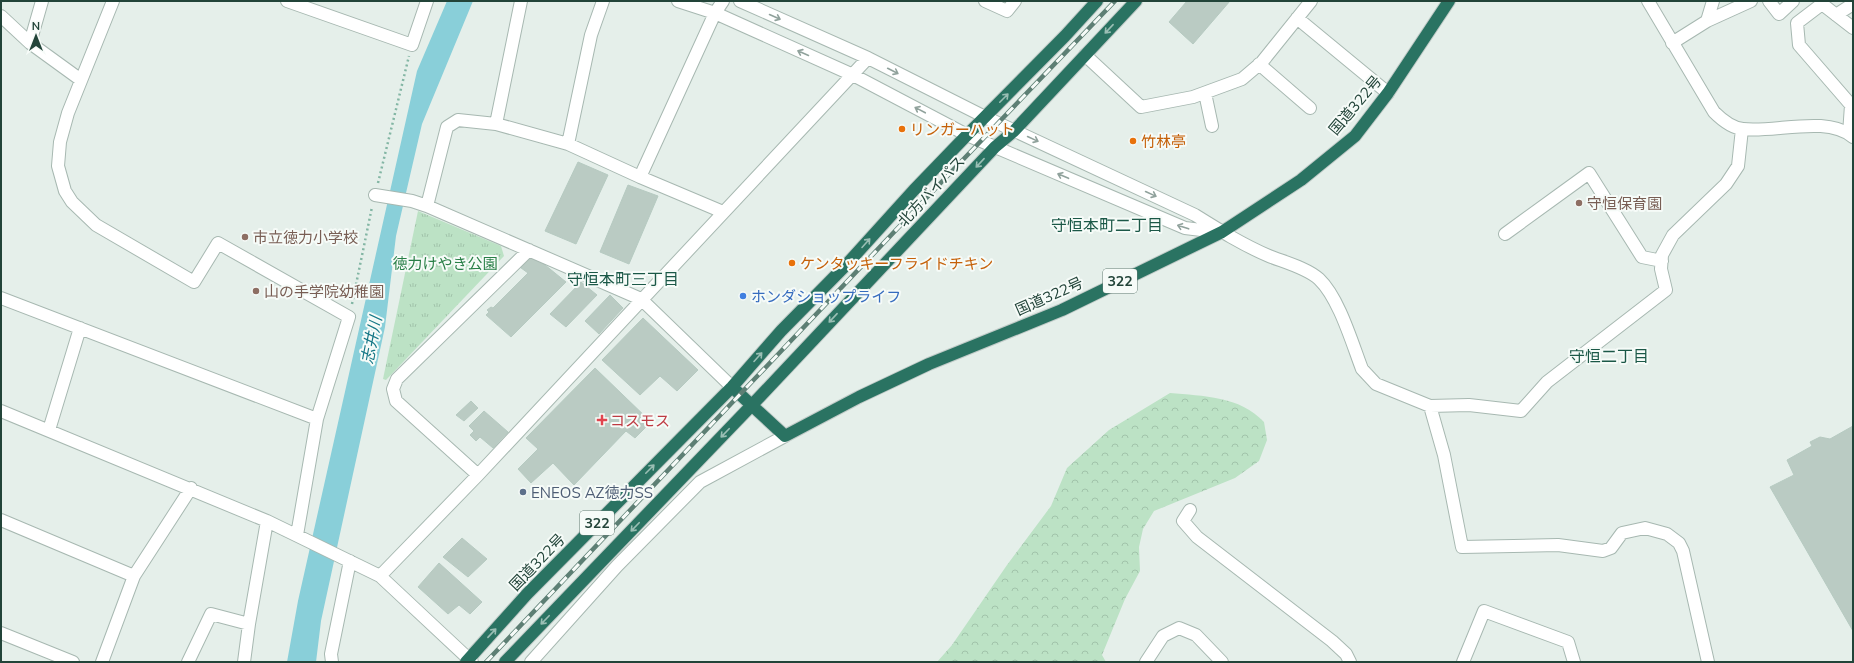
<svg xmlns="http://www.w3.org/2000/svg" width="1854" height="663" viewBox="0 0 1854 663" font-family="Mulish,'Noto Sans JP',sans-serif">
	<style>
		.grass { fill: url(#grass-tufts) }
		.forest { fill: url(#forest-crowns) }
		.water { fill: #89cfd9 }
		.building { fill: #bacbc3; stroke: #b6cac1 }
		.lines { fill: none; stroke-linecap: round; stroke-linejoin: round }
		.minor-casing { stroke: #a7b8b1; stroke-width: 14 }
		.highway-casing { stroke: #c1cbc8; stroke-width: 14 }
		.path { stroke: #83b6a4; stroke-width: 2.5; stroke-dasharray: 2 3; stroke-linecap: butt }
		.minor { stroke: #fff; stroke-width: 12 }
		.highway { stroke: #2a7362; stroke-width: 12 }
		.rail-casing { stroke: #5d7f74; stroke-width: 4.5 }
		.rail { stroke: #f6fbf8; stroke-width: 3; stroke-dasharray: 9; stroke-linecap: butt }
		.oneway { stroke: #90a29c }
		.oneway2 { stroke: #9abeb4 }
		.food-dot { fill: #e8710a; stroke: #f6fbf8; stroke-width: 1.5 }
		.education-dot { fill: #8d6e63; stroke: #f6fbf8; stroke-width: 1.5 }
		.shop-dot { fill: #3f7fe0; stroke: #f6fbf8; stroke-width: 1.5 }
		.health-dot { fill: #e0444e; stroke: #f6fbf8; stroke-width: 1.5 }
		.service-dot { fill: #5c6f8a; stroke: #f6fbf8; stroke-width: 1.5 }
		.labels { text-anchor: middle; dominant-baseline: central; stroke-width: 4; stroke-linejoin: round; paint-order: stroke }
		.shield { fill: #f6fbf8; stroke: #627b72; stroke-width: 1 }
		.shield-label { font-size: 14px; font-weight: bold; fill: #224439 }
		.street-label { font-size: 15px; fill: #224439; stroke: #f6fbf8 }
		.food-label { font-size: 15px; fill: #c56008; stroke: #f6fbf8; text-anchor: start }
		.education-label { font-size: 15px; fill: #785e54; stroke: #f6fbf8; text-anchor: start }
		.park-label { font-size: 15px; fill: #287f46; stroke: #f6fbf8 }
		.shop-label { font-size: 15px; fill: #366cbe; stroke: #f6fbf8; text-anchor: start }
		.health-label { font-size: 15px; fill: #be3a42; stroke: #f6fbf8; text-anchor: start }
		.service-label { font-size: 15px; fill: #4e5e75; stroke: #f6fbf8; text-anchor: start }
		.neighbourhood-label { font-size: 16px; fill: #1b5847; stroke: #f6fbf8 }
		.water-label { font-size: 16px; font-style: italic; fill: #157786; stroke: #f6fbf8 }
	</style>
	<defs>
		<pattern id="grass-tufts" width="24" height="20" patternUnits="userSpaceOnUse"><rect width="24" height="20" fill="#bce2c5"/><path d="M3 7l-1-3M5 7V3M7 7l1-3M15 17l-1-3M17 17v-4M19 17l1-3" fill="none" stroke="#a1c3aa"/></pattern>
		<pattern id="forest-crowns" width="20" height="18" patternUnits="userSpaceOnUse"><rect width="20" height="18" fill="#bce2c5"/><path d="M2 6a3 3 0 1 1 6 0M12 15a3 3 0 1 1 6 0" fill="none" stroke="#a1c3aa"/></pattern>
	</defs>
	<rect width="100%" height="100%" fill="#e5efea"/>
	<!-- grass -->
	<path class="grass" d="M418,211L501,246L504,256L386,380L383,379Z"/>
	<!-- forest -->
	<path class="forest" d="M1170,393C1203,396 1240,396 1264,422L1267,440L1259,461L1235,478L1154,511L1143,529L1139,547L1140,571L1125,599L1102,655L1106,662H937L952,645L1007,565L1051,506L1067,468L1109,430Z"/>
	<!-- water -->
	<path class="water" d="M447,1H473L422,124L396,236L385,327L321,621L316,662H287L298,601L417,71Z"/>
	<!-- building -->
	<path class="building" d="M1187,1H1230L1193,44L1169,22Z
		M578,162L608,175L576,244L545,231Z
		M628,185L658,196L629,264L600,252Z
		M526,256L531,259L534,256L566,282L511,337L486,315L489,312L487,310L491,307L493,308L528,273L517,265Z
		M581,282L597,295L566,327L550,314Z
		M610,295L623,308L599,334L585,321Z
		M643,318L698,370L677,391L660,376L640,395L602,360Z
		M595,368L651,422L635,438L626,431L574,485L553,463L531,483L518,469L538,449L526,438Z
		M471,401L478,408L464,421L456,415Z
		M484,411L508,432L493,448L480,437L476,441L470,435L474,431L469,426Z
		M1853,426V631L1770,487L1794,475L1787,460L1812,446L1810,442L1820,437L1830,439Z
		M462,538L487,559L468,577L443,557Z
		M439,563L482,602L470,614L459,605L448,614L418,587Z"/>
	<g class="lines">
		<!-- minor casing -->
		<g class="minor-casing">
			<path id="minor" d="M42,1L30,43L81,80
				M113,1L68,113L60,142L58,166L65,191L72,202L96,225L194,282L218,243L349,317L317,419L297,535
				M287,1L412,45L427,1
				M678,1L715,13L853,75L967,135L1185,228L1218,232
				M740,1L868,58L985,117L1195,215C1219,230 1243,245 1269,256C1284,262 1307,268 1319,279C1339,298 1352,343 1362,369L1376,384L1430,406L1469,405L1521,411L1547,382L1666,290L1661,269L1662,255L1673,235L1726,184L1738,166L1742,129
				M985,1L1007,11L1015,1
				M1648,1L1714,112C1722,120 1732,128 1743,129C1776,133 1826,115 1853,137
				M1769,1L1779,14L1793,1
				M1836,15L1853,4
				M1,16L30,43
				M1297,18L1388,93
				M1707,21L1751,1
				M1672,43L1707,21L1713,1
				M1085,55L1141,107L1193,97L1242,79L1262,62L1311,1
				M1259,64L1310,108
				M1205,93L1212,126
				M496,124L521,1
				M1849,134L1851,105L1799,45L1797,23L1822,4L1853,28
				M568,144L591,35L603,1
				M640,177L715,13L723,1
				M375,195L412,201L427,206L641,299L732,387
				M427,206L447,127L458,120L496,124L568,144L640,177L723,212
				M1505,234L1589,173L1642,257L1662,261
				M1,298L317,419
				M1430,406L1444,455L1462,547L1558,545L1603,551L1611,548L1622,533L1645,528L1667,534L1679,543L1683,551L1708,662
				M1,411L267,521L380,576L472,662
				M49,430L80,328
				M478,475L396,401L393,389L397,379L529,250
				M1190,510L1183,521L1197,537L1332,641L1346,654L1350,662
				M1,520L134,576
				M380,576L478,475L868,58
				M1,633L73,662
				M102,662L134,576L191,488
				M188,662L211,614L249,624
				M244,662L249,624L267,521
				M332,662L331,654L350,561
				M531,662L617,566L700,482L785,436
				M1146,662L1163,636L1179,628L1196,635L1222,662
				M1463,662L1484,611L1568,642L1574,662"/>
		</g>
		<!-- highway casing -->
		<g class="highway-casing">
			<path id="highway" d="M732,387L785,436L859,397L929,364L1062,310L1222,232L1301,180L1355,136L1388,93L1449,1
				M466,662L527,594L732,387L781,331L847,264L914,190L967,135L1065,36L1097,1
				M505,662L752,405L995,147L1014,131L1136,1"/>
		</g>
		<!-- path -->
		<path class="path" d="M378,183L409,56
			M352,304L372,207"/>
		<!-- minor -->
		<use href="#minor" class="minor"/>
		<!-- highway -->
		<use href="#highway" class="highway"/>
		<!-- rail casing -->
		<g class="rail-casing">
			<path id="rail" d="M486,662L933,191L1115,1"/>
		</g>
		<!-- rail -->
		<use href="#rail" class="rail"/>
	</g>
	<!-- one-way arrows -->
	<defs><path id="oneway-shaft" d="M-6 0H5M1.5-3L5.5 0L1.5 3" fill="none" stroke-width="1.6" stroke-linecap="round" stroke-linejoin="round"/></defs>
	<g class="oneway">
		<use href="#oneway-shaft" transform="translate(775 17) rotate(24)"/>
		<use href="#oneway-shaft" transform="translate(803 53) rotate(-156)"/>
		<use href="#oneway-shaft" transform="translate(893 71) rotate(27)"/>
		<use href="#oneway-shaft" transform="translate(920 110) rotate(-152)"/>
		<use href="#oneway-shaft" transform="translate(1033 139) rotate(25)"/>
		<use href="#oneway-shaft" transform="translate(1063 176) rotate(-157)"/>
		<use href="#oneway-shaft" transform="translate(1151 194) rotate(25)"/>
		<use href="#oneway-shaft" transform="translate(1183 227) rotate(-162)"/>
	</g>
	<g class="oneway2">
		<use href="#oneway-shaft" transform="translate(1109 29) rotate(133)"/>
		<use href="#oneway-shaft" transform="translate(1004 98) rotate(-45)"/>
		<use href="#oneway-shaft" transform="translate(980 163) rotate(133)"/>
		<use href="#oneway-shaft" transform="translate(866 243) rotate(-48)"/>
		<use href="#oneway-shaft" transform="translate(833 318) rotate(133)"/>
		<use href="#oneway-shaft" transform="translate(758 357) rotate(-48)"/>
		<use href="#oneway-shaft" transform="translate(725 433) rotate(134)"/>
		<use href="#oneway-shaft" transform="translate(650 469) rotate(-45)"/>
		<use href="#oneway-shaft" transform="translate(635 527) rotate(134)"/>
		<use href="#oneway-shaft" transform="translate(545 620) rotate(134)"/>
		<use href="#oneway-shaft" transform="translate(492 633) rotate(-47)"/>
	</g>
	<!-- markers -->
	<g class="food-dot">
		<circle cx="902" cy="129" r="4"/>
		<circle cx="1133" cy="141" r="4"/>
		<circle cx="792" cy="263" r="4"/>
	</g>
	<g class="education-dot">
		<circle cx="1579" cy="203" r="4"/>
		<circle cx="245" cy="237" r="4"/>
		<circle cx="256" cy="291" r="4"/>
	</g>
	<circle class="shop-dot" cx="743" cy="296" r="4"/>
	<path class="health-dot" d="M600 414h4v4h4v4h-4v4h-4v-4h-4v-4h4z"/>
	<circle class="service-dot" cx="523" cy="492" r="4"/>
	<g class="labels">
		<!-- shield labels -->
		<g class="shield">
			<rect x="1103" y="269" width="34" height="24" rx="3"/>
			<rect x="580" y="511" width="34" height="24" rx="3"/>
		</g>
		<g class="shield-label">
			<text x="1120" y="281">322</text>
			<text x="597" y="523">322</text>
		</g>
		<!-- street labels -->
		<g class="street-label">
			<text transform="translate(1355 105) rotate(-50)">国道322号</text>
			<text transform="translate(931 191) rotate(-47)">北方バイパス</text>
			<text transform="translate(1049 296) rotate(-24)">国道322号</text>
			<text transform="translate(537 562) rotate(-46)">国道322号</text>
		</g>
		<!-- food labels -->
		<g class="food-label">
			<text x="910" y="129">リンガーハット</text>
			<text x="1141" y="141">竹林亭</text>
			<text x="800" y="263">ケンタッキーフライドチキン</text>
		</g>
		<!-- education labels -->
		<g class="education-label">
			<text x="1587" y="203">守恒保育園</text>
			<text x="253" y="237">市立徳力小学校</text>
			<text x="264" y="291">山の手学院幼稚園</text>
		</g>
		<!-- park labels -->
		<g class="park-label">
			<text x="445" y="263">徳力けやき公園</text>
		</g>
		<!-- shop labels -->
		<g class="shop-label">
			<text x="751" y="296">ホンダショップライフ</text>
		</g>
		<!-- health labels -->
		<g class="health-label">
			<text x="610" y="420">コスモス</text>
		</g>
		<!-- service labels -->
		<g class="service-label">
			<text x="531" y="492">ENEOS AZ徳力SS</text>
		</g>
		<!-- neighbourhood labels -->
		<g class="neighbourhood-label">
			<text x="1107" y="225">守恒本町二丁目</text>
			<text x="623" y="279">守恒本町三丁目</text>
			<text x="1609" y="356">守恒二丁目</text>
		</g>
		<!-- water labels -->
		<g class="water-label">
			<text transform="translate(371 340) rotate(-79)">志井川</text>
		</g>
	</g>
	<!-- border -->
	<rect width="1854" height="663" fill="none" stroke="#224439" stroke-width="4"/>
	<!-- north arrow -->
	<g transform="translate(36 36)" stroke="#f6fbf8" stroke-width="3" paint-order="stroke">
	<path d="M0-3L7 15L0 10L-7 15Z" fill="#224439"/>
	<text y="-6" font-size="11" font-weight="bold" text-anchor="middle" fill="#224439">N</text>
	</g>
</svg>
